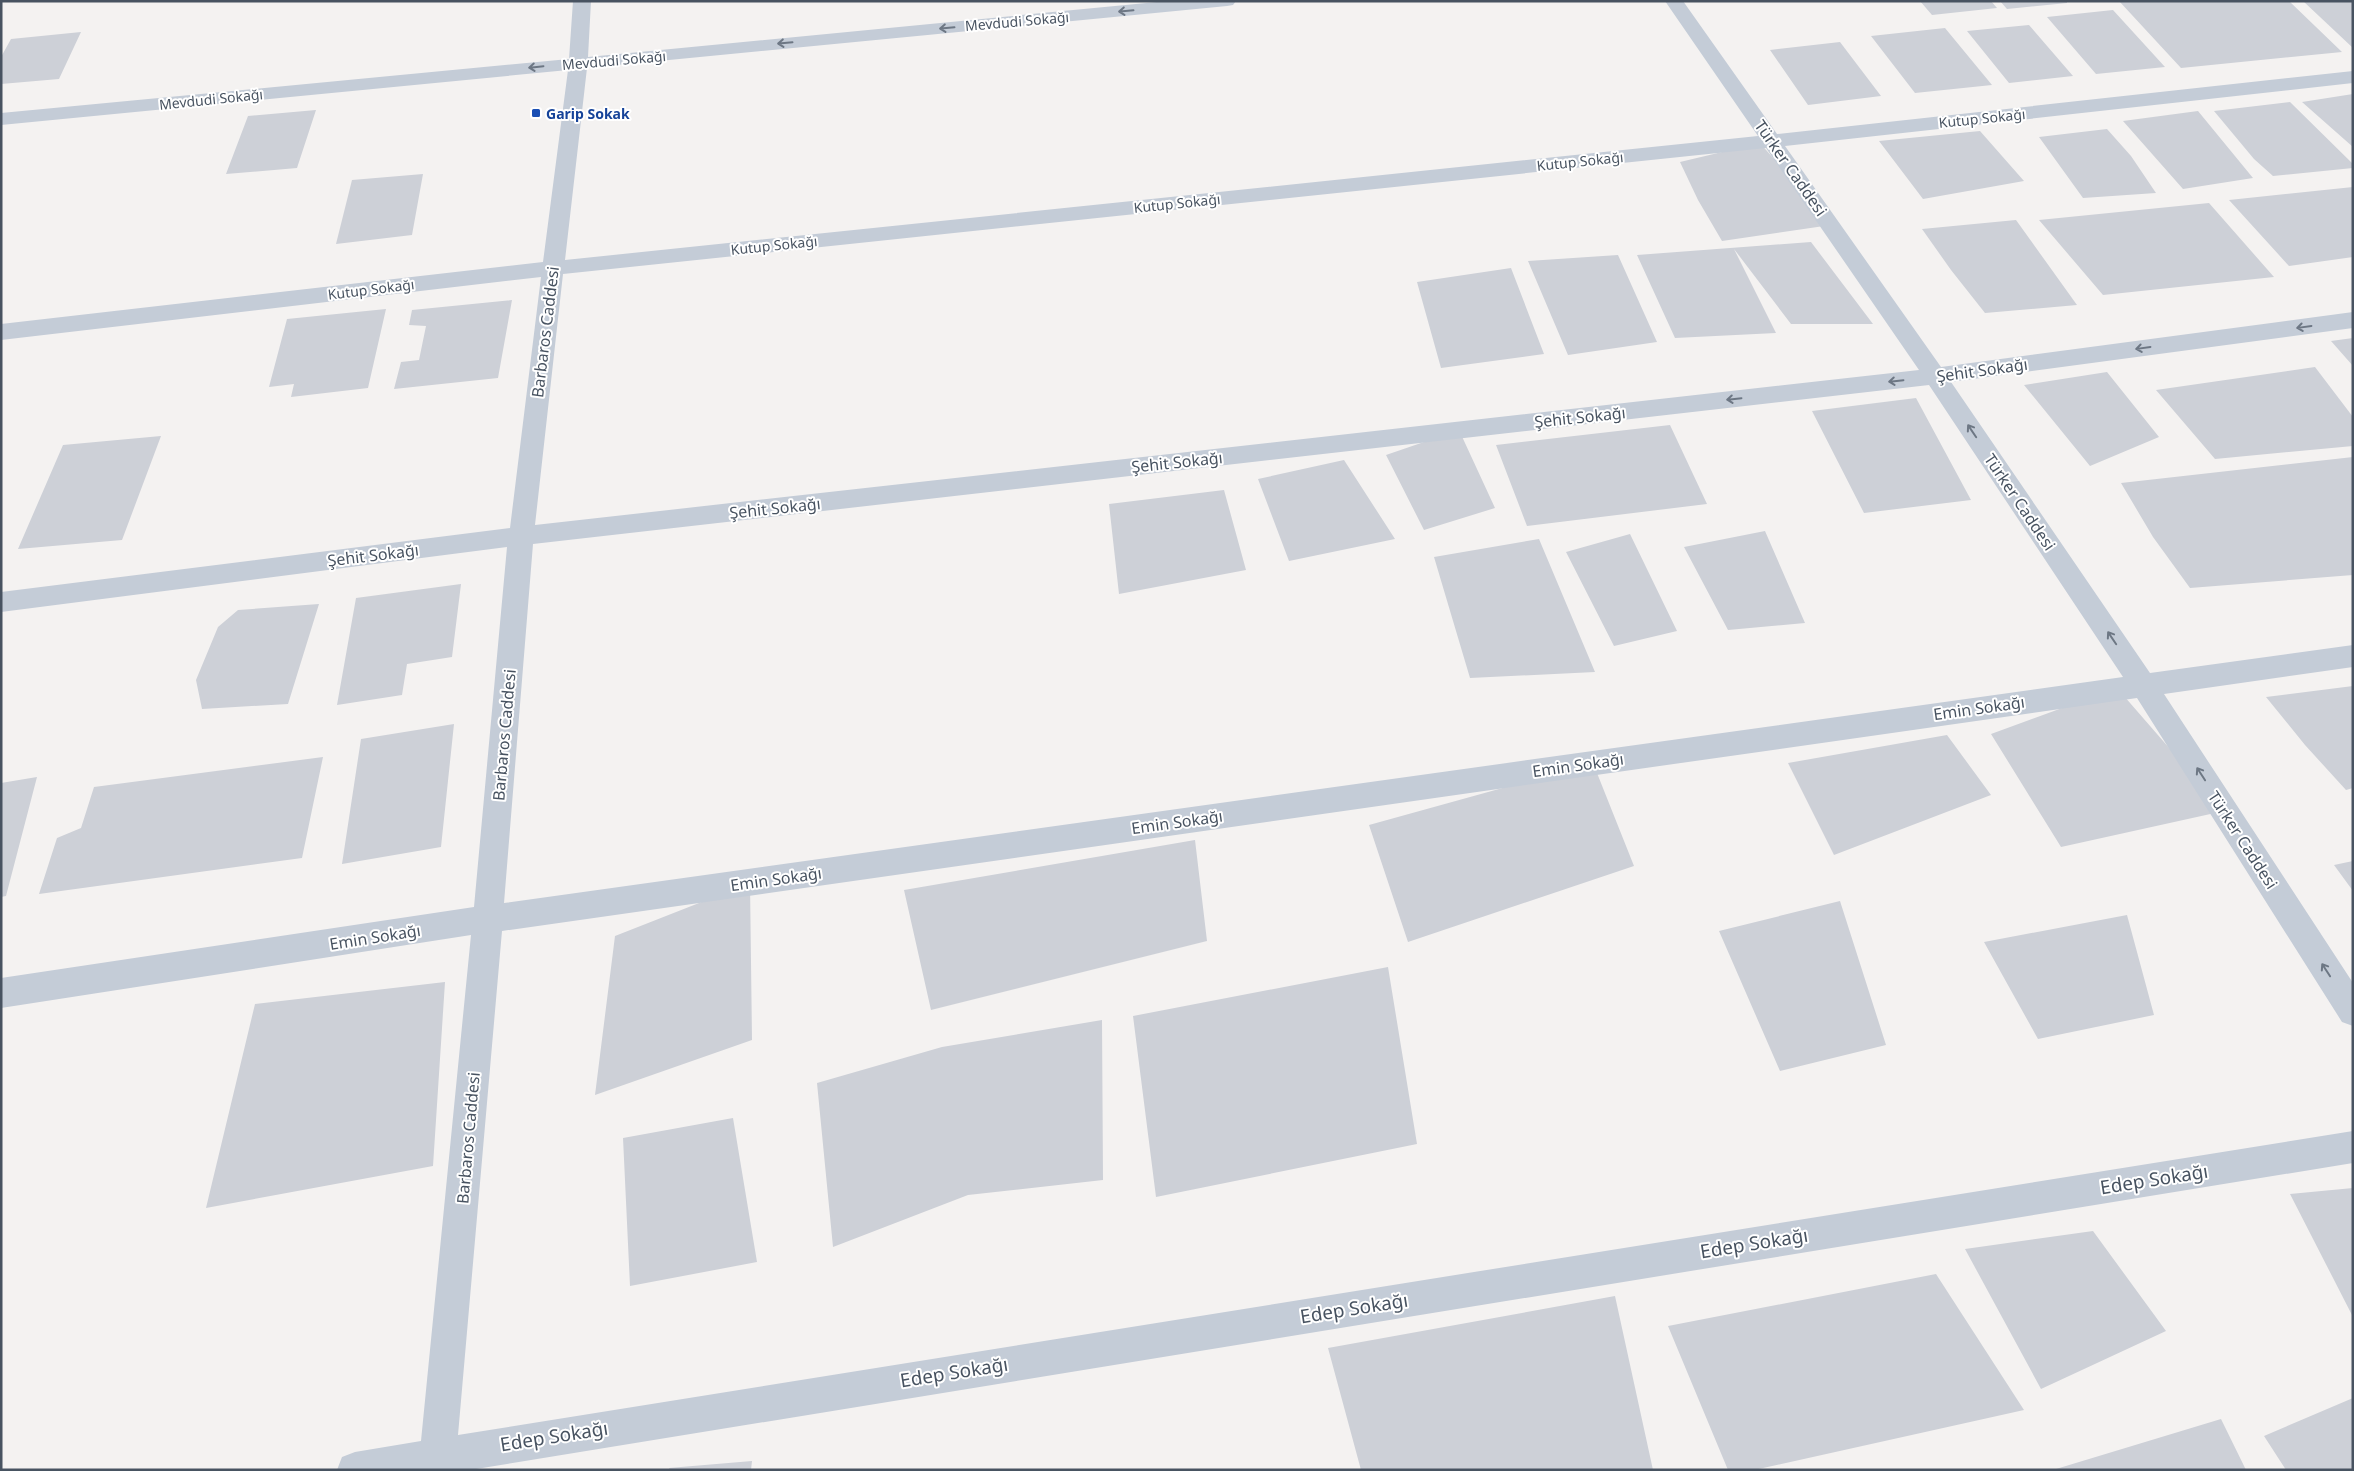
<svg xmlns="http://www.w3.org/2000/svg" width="2354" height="1471" viewBox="0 0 2354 1471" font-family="'Noto Sans',sans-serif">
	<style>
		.building { fill: #cdd0d7 }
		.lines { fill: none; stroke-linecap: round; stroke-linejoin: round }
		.minor { fill: #c4ccd7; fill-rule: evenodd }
		.oneway { stroke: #6d7784 }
		.transit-dot { fill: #1a4fb4; stroke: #fff; stroke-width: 2 }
		.labels { text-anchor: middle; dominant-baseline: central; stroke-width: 4; stroke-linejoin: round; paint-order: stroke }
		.far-street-label { font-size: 14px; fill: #485361; stroke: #fff }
		.far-transit-label { font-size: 14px; font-weight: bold; fill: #164399; stroke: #fff; text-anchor: start }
		.street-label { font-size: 16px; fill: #485361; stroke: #fff }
		.near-street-label { font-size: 19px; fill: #485361; stroke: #fff }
	</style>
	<rect width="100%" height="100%" fill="#f4f2f1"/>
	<!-- building -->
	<path class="building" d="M1920,1H1991L1997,8L1932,15Z
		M2000,1H2067V3L2007,9Z
		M2119,1H2289L2342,52L2181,68Z
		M2303,1H2353V48Z
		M2113,10L2165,67L2096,74L2047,17Z
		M2029,25L2073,76L2009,83L1967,31Z
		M1945,28L1992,85L1915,93L1871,36Z
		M81,32L59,79L1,84V57L11,39Z
		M1840,42L1881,96L1808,105L1770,50Z
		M2353,94V147L2302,102Z
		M2290,102L2353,164V168L2273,176L2254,159L2214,111Z
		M316,110L297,168L226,174L248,116Z
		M2198,111L2253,178L2183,189L2123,121Z
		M2107,129L2131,156L2156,193L2083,198L2039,137Z
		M1980,131L2024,181L1923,199L1879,141Z
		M1760,143L1831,225L1722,241L1698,200L1680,162Z
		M423,174L412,235L336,244L352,180Z
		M2353,187V257L2289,266L2229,200Z
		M2209,203L2274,277L2103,295L2039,220Z
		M2016,220L2077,305L1985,313L1951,270L1922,229Z
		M1811,242L1873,324H1791L1734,249L1776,333L1675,338L1637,255Z
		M1618,255L1657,342L1568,355L1528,261Z
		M1511,268L1544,354L1441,368L1417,282Z
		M512,300L498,378L394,389L401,362L419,360L426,326L409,325L412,310Z
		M386,309L368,388L291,397L294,384L269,387L287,319Z
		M2353,338V366L2331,341Z
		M2315,367L2353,417V446L2215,459L2156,390Z
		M2107,372L2159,437L2090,466L2024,385Z
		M1916,398L1971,500L1864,513L1812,411Z
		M1670,425L1707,504L1527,526L1496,445Z
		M1459,430L1495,508L1424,530L1386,455Z
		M161,436L122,540L18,549L63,445Z
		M2353,457V575L2190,588L2153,537L2121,483Z
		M1344,460L1395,539L1289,561L1258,479Z
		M1224,490L1246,570L1119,594L1109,504Z
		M1765,531L1805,623L1728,630L1684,547Z
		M1630,534L1677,631L1614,646L1566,552Z
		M1539,539L1595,672L1470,678L1434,557Z
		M461,584L452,657L407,664L402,695L337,705L356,598Z
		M319,604L288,704L202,709L196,680L218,627L238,610Z
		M2353,686V788L2346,790L2305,745L2266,697Z
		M2117,688L2224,811L2061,847L1991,734Z
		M454,724L441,847L342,864L361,739Z
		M1947,735L1991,795L1834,855L1788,763Z
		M323,757L302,858L39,894L57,838L81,828L94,787Z
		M1593,763L1634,866L1408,942L1369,825Z
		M37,777L6,896L1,897V783Z
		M1195,840L1207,941L931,1010L904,890Z
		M2353,861V891L2334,865Z
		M750,883L752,1040L595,1095L615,936Z
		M1840,901L1886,1045L1780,1071L1719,931Z
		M2127,915L2154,1015L2038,1039L1984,942Z
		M1388,967L1417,1144L1156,1197L1133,1016Z
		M445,982L433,1166L206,1208L255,1004Z
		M1102,1020L1103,1180L968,1195L833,1247L817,1083L942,1047Z
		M733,1118L757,1262L630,1286L623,1138Z
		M2353,1188V1317L2290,1194Z
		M2093,1231L2166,1331L2041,1389L1965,1249Z
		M1936,1274L2024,1410L1754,1470H1728L1668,1326Z
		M1615,1296L1653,1470H1361L1328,1348Z
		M2353,1398V1470H2286L2264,1436Z
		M2221,1419L2246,1470H2056V1469Z
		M752,1461L751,1470H670L669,1468Z"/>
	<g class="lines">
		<!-- minor -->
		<path class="minor" d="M573,1H591L588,57L1167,1H1236L1233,5L1227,6L587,68L565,260L1758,136L1665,1H1683L1777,134L2353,71V83L1785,146L1941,367L2353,312V328L1951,382L2150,673L2353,645V667L2164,694L2353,983V1026L2342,1022L2137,698L502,931L458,1435L2353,1131V1163L470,1470H337L342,1457L355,1452L421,1441L471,935L1,1008V978L474,907L507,547L1,612V592L510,528L541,277L1,340V324L543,262L568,70L1,125V113L569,59ZM1766,148L1919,370L535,525L563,274ZM1929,385L2123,677L504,903L533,544Z"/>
	</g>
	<!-- one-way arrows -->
	<defs><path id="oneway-shaft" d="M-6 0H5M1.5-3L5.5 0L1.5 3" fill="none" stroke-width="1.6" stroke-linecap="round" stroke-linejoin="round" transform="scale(1.25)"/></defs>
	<g class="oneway">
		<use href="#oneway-shaft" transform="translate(1126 11) rotate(175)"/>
		<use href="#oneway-shaft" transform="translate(947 28) rotate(175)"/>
		<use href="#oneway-shaft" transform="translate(785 43) rotate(175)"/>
		<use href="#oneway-shaft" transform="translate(536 67) rotate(174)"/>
		<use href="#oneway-shaft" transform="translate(2304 327) rotate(172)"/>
		<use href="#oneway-shaft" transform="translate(2143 348) rotate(172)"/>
		<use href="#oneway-shaft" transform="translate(1896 381) rotate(174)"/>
		<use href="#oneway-shaft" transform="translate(1734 399) rotate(174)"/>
		<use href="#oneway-shaft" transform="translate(1972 431) rotate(-124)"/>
		<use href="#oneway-shaft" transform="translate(2112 638) rotate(-124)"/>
		<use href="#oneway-shaft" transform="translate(2201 774) rotate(-123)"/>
		<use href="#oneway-shaft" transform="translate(2326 970) rotate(-123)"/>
	</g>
	<!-- markers -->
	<rect class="transit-dot" x="531" y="108" width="10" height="10" rx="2.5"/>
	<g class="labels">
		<!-- far-street labels -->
		<g class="far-street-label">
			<text transform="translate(1017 21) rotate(-5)">Mevdudi Sokağı</text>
			<text transform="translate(614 60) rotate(-5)">Mevdudi Sokağı</text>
			<text transform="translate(211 99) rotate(-6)">Mevdudi Sokağı</text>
			<text transform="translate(1982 118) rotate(-6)">Kutup Sokağı</text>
			<text transform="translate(1580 161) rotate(-6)">Kutup Sokağı</text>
			<text transform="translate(1177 203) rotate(-6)">Kutup Sokağı</text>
			<text transform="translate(774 245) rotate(-6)">Kutup Sokağı</text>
			<text transform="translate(371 289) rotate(-7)">Kutup Sokağı</text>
		</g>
		<!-- far-transit labels -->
		<g class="far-transit-label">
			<text x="546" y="113">Garip Sokak</text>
		</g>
		<!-- street labels -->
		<g class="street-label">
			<text transform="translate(1791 168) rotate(55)">Türker Caddesi</text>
			<text transform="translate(545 332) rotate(-83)">Barbaros Caddesi</text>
			<text transform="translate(1982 370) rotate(-8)">Şehit Sokağı</text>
			<text transform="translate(1580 417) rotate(-6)">Şehit Sokağı</text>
			<text transform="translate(1177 462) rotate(-6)">Şehit Sokağı</text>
			<text transform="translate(2020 502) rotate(56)">Türker Caddesi</text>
			<text transform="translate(775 508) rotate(-6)">Şehit Sokağı</text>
			<text transform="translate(373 555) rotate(-7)">Şehit Sokağı</text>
			<text transform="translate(1979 708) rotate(-8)">Emin Sokağı</text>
			<text transform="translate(504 735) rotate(-85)">Barbaros Caddesi</text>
			<text transform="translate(1578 765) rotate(-8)">Emin Sokağı</text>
			<text transform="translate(1177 822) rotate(-8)">Emin Sokağı</text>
			<text transform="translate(2243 840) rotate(57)">Türker Caddesi</text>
			<text transform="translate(776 879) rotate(-8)">Emin Sokağı</text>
			<text transform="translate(375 937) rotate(-9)">Emin Sokağı</text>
			<text transform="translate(468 1138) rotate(-85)">Barbaros Caddesi</text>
		</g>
		<!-- near-street labels -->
		<g class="near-street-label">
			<text transform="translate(2154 1179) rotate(-9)">Edep Sokağı</text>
			<text transform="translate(1754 1243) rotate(-9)">Edep Sokağı</text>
			<text transform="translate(1354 1308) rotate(-9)">Edep Sokağı</text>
			<text transform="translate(954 1372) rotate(-9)">Edep Sokağı</text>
			<text transform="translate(554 1436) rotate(-9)">Edep Sokağı</text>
		</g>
	</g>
	<!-- border -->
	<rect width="2354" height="1471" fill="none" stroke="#485361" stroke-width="5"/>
</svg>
